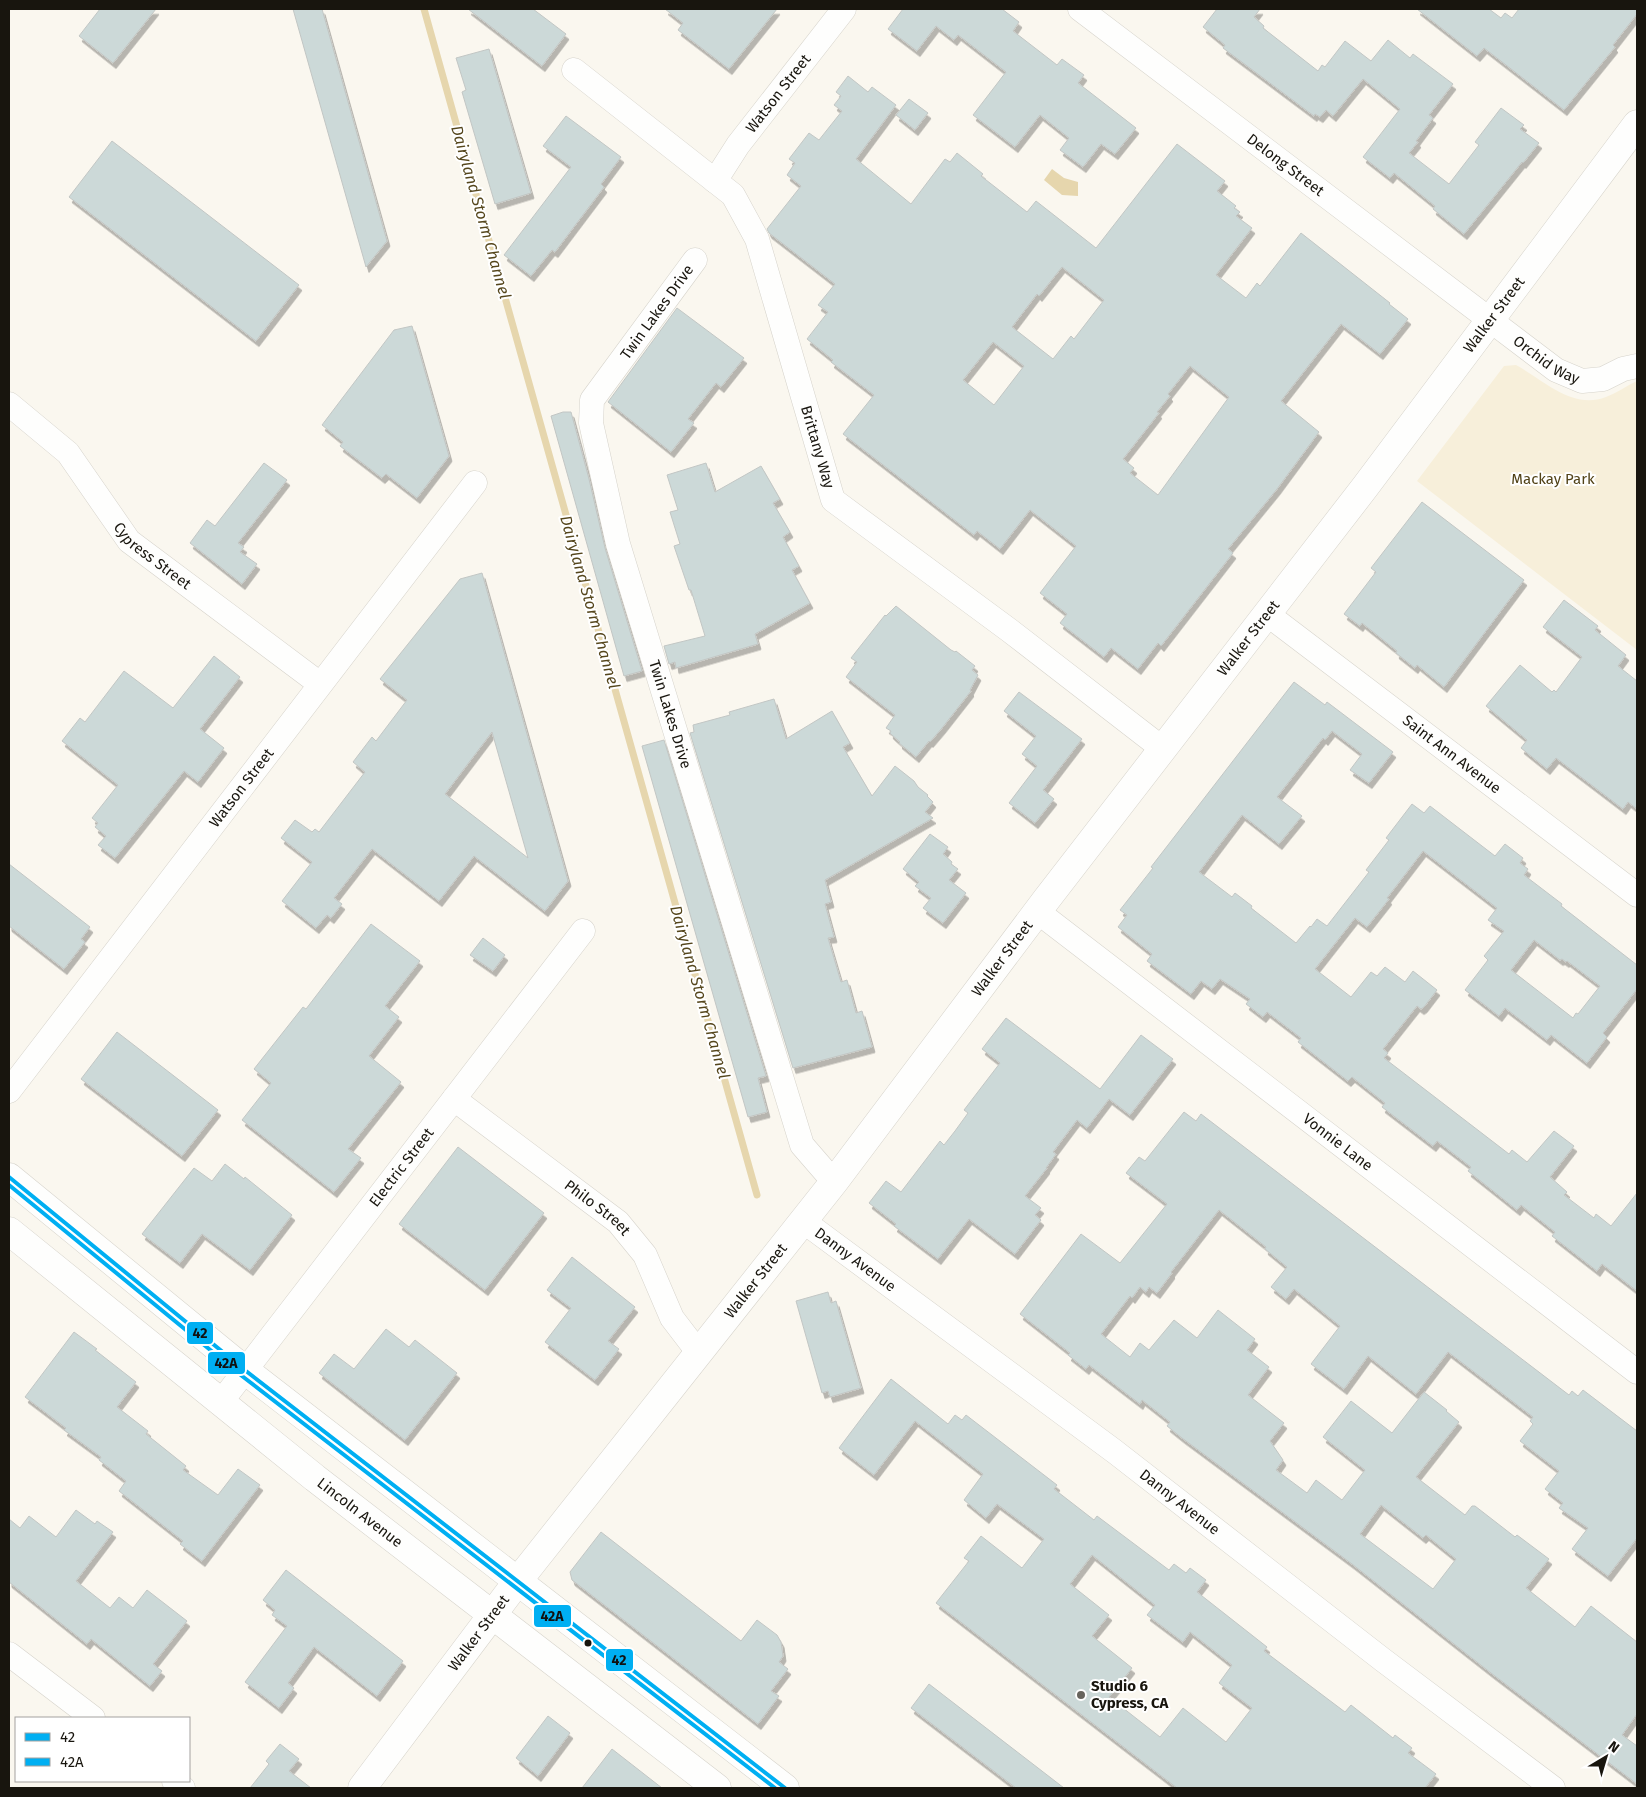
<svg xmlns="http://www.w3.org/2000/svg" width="1646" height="1797" viewBox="0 0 1646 1797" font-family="'Fira Sans',sans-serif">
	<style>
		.green { fill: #f7efda }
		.water { fill: #e6d6ad }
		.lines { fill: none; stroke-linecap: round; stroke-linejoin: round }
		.stream { stroke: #e6d6ad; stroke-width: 7 }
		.building { fill: #ccd9d8; stroke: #c2c6c4; fill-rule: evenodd; filter: url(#shadow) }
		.minor-casing { stroke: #d6d3cb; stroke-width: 25 }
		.major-casing { stroke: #d6d3cb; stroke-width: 29 }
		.minor { stroke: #fefefd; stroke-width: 24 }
		.major { stroke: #fefefd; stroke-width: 28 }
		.bus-1-casing { stroke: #fff; stroke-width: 8 }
		.bus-2-casing { stroke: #fff; stroke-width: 8 }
		.bus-1 { stroke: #00aff2; stroke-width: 4 }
		.bus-2 { stroke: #00aff2; stroke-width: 4 }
		.bus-dot { fill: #18150e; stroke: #fff; stroke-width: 2 }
		.poi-dot { fill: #67645d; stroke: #fff; stroke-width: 2 }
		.labels { text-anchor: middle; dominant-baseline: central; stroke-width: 4; stroke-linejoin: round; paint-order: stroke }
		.street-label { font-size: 15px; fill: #18150e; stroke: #fff }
		.park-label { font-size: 15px; fill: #524318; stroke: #fff }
		.poi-label { font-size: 15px; font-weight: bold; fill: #18150e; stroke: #fff; text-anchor: start }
		.water-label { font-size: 16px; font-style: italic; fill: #55461c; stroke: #fff }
		.line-badge { stroke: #fff; stroke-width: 2 }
		.pale-badge-label { font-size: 14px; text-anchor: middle; font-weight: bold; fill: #111 }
	</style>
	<defs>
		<filter id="shadow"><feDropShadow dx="3" dy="5.5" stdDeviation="0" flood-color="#0004"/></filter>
	</defs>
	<rect width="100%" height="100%" fill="#faf7ef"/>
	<!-- green -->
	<path class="green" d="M1516,365C1544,380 1572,410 1606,397C1617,393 1626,386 1637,381V650L1417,481L1504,366Z"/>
	<!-- water -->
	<path class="water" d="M1052,169L1064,178L1078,182V196L1062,195L1044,180Z"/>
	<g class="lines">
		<!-- stream -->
		<path class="stream" d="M424,9L757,1195"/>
	</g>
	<!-- building -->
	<path class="building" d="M100,9H156L113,63L79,36Z
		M293,9H322L387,241L366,267Z
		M468,9H533L566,34L542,66Z
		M665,9H777L729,69L678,30L683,23Z
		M903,9H1002L1019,22L1013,31L1057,65L1062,59L1084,75L1078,83L1136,128L1115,154L1101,144L1083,167L1060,150L1069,138L1040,115L1015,147L973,115L1006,72L958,35L954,40L936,26L917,51L888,29Z
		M1217,9H1260L1254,17L1264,26L1263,28L1318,71L1322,65L1325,67L1345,41L1371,61L1388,40L1410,58L1413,54L1453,84L1429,115L1433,118L1416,141L1418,142L1409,153L1449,184L1479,145L1475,142L1501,108L1524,125L1520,129L1539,143L1523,163L1522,162L1464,234L1433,209L1435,206L1394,173L1390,178L1363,157L1400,109L1363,79L1333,116L1326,110L1320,117L1315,114L1314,116L1223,48L1225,45L1203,27Z
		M1417,9H1489L1501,18L1505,13L1512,18L1519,9H1637V14L1613,45L1615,47L1564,110L1484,48L1477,56Z
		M489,49L531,193L495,204L462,92L466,90L456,58Z
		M848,76L868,92L872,87L896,105L856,159L911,204L945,159L950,162L957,153L983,174L981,176L1027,212L1036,201L1096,248L1177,144L1225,181L1217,191L1236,206L1234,208L1240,212L1236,216L1252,228L1216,275L1246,298L1257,283L1260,286L1301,233L1390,303L1389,304L1408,319L1380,354L1341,324L1281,401L1319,432L1277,489L1228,549L1233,553L1161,646L1158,643L1138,669L1111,648L1104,657L1060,623L1067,614L1040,593L1076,546L1030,510L1000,549L977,531L974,535L843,434L874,395L831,362L833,360L807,339L828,312L818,305L835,284L769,233L767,229L801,186L787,175L795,163L789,159L809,133L819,140L842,111L834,105L841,96L836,92ZM1062,267L1104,300L1074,339L1071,336L1053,359L1012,327L1037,294L1039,296ZM993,342L1024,366L994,405L963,380ZM1190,366L1229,397L1158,495L1130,473L1134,468L1123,459L1159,413L1157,412L1170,396L1168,394Z
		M909,99L928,113L915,130L896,115Z
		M566,116L621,157L601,184L604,187L555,252L552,250L531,276L504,255L571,167L543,146Z
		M112,141L299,285L256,341L69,197Z
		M677,308L744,358L721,387L716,383L688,419L694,423L671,452L608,402Z
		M412,326L449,456L417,498L386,474L382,478L340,446L343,442L322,425L394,330Z
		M563,412H571L589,479L605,548L642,671L624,676L551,416Z
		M264,463L287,480L238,543L244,547L240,552L257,564L242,584L190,543L207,520L215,526Z
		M706,463L715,492L761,466L780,499L773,503L790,532L783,537L799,566L792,570L810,603L755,634L758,644L676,668L675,662L669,664L664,646L705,636L691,590H689L674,546L680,544L670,512L678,510L667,475Z
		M1422,502L1524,580L1444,687L1417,665L1415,668L1396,653L1397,651L1362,623L1360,626L1344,614L1376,572L1371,568Z
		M482,573L568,881L545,911L474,856L439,901L372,849L334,898L342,904L331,918L327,915L316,928L282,901L312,862L281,838L295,820L312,832L315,829L319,832L365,772L353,762L372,737L376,741L407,700L380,679L460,579ZM492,732L528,858L445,794Z
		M1564,600L1598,626L1595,630L1626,655L1618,666L1637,681V809L1628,802L1623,809L1556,758L1547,769L1521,748L1527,740L1486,706L1520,665L1552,692L1554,690L1556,692L1582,657L1543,627Z
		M896,606L951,650L955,652L956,651L975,666L972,670L978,675L970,690L971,691L942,728L930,742L929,741L916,757L899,743L900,742L892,735L890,733L891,731L886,728L895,715L846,677L857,662L851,658L885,615L886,616Z
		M214,656L240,677L200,729L224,748L198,782L184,771L115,858L98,845L106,836L95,827L98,823L92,818L118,785L62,741L80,718L85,722L124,671L173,708Z
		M1294,682L1325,705L1327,702L1393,752L1369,783L1350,770L1362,754L1332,731L1325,740L1323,738L1277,797L1302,816L1279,844L1242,815L1199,872L1232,897L1235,893L1252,906L1251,908L1296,943L1310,926L1311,927L1317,919L1327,926L1369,872L1366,870L1389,840L1386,838L1412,804L1424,813L1430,806L1495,856L1505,844L1523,858L1520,863L1528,869L1524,875L1562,904L1561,906L1637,965V989L1603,1033L1607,1037L1587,1063L1551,1035L1547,1040L1505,1008L1499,1016L1465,990L1488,960L1484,956L1504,931L1488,920L1497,908L1423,851L1387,898L1389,899L1367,927L1355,918L1315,969L1351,997L1371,972L1377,976L1385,967L1405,982L1413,971L1437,990L1424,1007L1421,1009L1417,1006L1383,1049L1388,1053L1384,1058L1509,1154L1512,1150L1527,1162L1554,1131L1574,1146L1550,1177L1567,1192L1564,1195L1594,1218L1596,1214L1611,1226L1637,1193V1291L1602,1264L1597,1271L1552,1236L1555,1232L1521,1205L1517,1210L1468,1171L1471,1167L1437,1141L1433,1146L1382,1107L1385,1103L1352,1077L1348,1081L1298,1042L1301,1038L1267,1012L1263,1017L1246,1004L1250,999L1220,979L1212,989L1201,981L1191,994L1147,961L1152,954L1118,927L1127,915L1120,910L1153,868L1151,867ZM1534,940L1560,960L1562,959L1566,962L1567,961L1600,986L1578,1014L1576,1013L1573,1018L1511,970Z
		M1019,692L1082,739L1043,790L1054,799L1035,823L1009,803L1037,766L1022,754L1036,736L1004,711Z
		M774,699L786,739L832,711L850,743L843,747L872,796L895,766L914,781L918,787L928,795L927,796L933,802L925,812L933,818L825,880L831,902L825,904L834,937L828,938L841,982L847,980L856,1013L862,1011L872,1047L793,1068L690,733L694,732L693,725L730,715L729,712Z
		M664,740L766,1076L758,1078L767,1112L748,1117L642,746Z
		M930,834L948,847L943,854L952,862L951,864L958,869L949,880L966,893L943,923L923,908L931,898L915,886L919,882L903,869Z
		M9,864L90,927L81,939L85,942L64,969L9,926Z
		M371,924L420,961L385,1006L399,1017L369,1056L401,1082L348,1149L361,1158L334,1192L242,1120L271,1083L254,1069L303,1007L306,1009Z
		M483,938L505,955L493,971L470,955Z
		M1006,1018L1100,1089L1141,1035L1173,1059L1130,1115L1109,1099L1087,1128L1077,1120L1053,1152L1056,1154L1046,1168H1047L1025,1196L1041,1208L1035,1215L1041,1220L1015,1254L969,1219L938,1259L894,1226L896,1224L869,1203L886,1181L901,1192L940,1141L944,1145L955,1131L968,1113L964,1110L1000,1063L982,1049Z
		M117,1032L218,1110L182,1156L81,1079Z
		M1184,1112L1196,1121L1201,1114L1569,1395L1572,1391L1578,1396L1583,1390L1637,1431V1538L1608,1576L1572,1549L1588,1528L1559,1508L1563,1503L1545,1489L1559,1471L1520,1441L1533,1424L1530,1421L1533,1417L1448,1352L1416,1394L1368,1356L1344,1389L1311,1364L1340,1326L1294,1289L1286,1299L1271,1287L1287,1267L1265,1249L1266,1247L1219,1210L1171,1272L1172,1273L1157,1293L1149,1287L1146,1292L1140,1287L1132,1298L1130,1296L1101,1334L1130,1357L1140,1343L1149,1350L1174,1320L1197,1338L1218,1310L1255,1339L1247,1350L1269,1367L1248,1395L1284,1423L1270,1441L1283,1460L1276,1470L1307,1493L1316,1480L1342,1500L1365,1470L1323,1437L1351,1401L1392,1433L1424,1392L1447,1410L1446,1411L1459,1422L1416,1477L1465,1515L1472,1506H1475L1515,1537L1517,1535L1549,1559L1526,1588L1575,1627L1591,1606L1637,1642V1714L1622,1735L1637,1746V1784L1491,1673L1352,1564L1182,1438L1167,1426L1170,1422L1142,1400L1140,1404L1089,1365L1086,1369L1068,1355L1070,1353L1020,1314L1081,1234L1120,1263L1167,1204L1126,1173L1139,1157L1145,1161ZM1381,1505L1423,1538L1426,1535L1456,1559L1433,1589L1360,1534Z
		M458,1147L544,1213L485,1290L399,1224Z
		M225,1164L244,1179L245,1177L292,1215L250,1270L202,1234L180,1263L142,1234L194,1168L212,1181Z
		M572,1257L635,1307L608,1341L619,1349L595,1380L545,1342L571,1308L547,1290Z
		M828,1292L831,1303L836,1301L861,1388L830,1397L828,1391L822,1393L796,1301Z
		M386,1329L409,1347L415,1340L457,1373L405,1440L319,1373L334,1354L354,1369Z
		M74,1332L97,1349L95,1350L136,1382L117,1407L148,1431L146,1434L186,1466L183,1470L218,1495L238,1469L260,1485L202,1561L180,1544L183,1541L119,1491L126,1481L99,1460L101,1457L64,1430L66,1428L25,1397Z
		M891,1379L948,1424L955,1415L962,1420L966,1415L1057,1485L1054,1489L1094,1520L1097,1516L1169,1570L1174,1564L1186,1573L1190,1568L1206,1580L1197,1592L1267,1647L1264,1651L1345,1712L1351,1705L1393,1738L1395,1735L1412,1748L1408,1753L1436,1774L1425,1788H1177L936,1603L969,1561L964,1558L981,1536L1022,1568L1044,1539L997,1504L986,1518L964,1500L983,1474L915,1421L874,1475L839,1448ZM1092,1555L1155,1605L1147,1615L1183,1642L1190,1632L1232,1665L1219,1683L1252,1708L1226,1742L1183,1708L1160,1737L1109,1697L1132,1668L1092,1636L1109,1615L1070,1584Z
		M76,1510L95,1524L97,1521L113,1532L76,1581L110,1608L119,1597L133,1608L147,1590L187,1621L153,1664L162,1671L150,1686L91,1639L87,1644L9,1582V1519L20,1528L29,1516L56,1537Z
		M601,1532L741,1641L757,1620L777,1635L781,1642L783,1656L779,1662L788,1669L771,1691L779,1696L758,1724L572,1580L570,1572Z
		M286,1570L403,1661L377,1696L314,1647L288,1683L294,1688L279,1708L245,1682L287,1626L272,1615L275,1610L263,1600Z
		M929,1684L1064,1788H1016L911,1708Z
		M548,1716L570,1733L538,1776L516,1758Z
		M280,1744L299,1759L289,1771L311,1788H250L269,1764L266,1761Z
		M612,1749L662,1788H582Z"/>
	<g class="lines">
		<!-- minor casing -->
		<g class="minor-casing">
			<g id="minor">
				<path id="s1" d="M1080,9L1556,370L1582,381L1603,379L1623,369L1637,366"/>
				<path id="s2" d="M574,70L733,195L757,239L833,500L1009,630L1163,749"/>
				<path id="s3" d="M715,181L738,145L844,9"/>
				<path id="s4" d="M695,260L592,400L591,423L618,544L802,1145L834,1182"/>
				<path id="s5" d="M9,404L68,453L129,541L320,684"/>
				<path id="s6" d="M1267,614L1637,895"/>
				<path id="s7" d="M1038,912L1637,1372"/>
				<path id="s8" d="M9,1091L475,483"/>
				<path id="s9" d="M454,1099L618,1222L645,1255L672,1318L698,1352"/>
				<path id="s10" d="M803,1221L1114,1451L1383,1660L1553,1788"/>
				<path id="s11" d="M221,1402L583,931"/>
				<path d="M9,1654L93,1718"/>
				<path d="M174,1781L183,1788"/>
			</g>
		</g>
		<!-- major casing -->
		<g class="major-casing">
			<g id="major">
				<path d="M9,1177L246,1371L785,1788"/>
				<path id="s12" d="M9,1231L315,1478L717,1788"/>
				<path id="s13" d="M362,1788L517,1582L834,1182L1046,900L1365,487L1637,124"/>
			</g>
		</g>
		<!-- minor -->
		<use href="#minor" class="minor"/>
		<!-- major -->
		<use href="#major" class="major"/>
		<!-- bus-1 casing -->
		<g class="bus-1-casing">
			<path id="bus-1" d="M9,1177L246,1371L785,1788"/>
		</g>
		<!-- bus-2 casing -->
		<g class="bus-2-casing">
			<path id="bus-2" d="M9,1185L242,1376L775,1788"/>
		</g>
		<!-- bus-1 -->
		<use href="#bus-1" class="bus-1"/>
		<!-- bus-2 -->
		<use href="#bus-2" class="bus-2"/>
	</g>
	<!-- markers -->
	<circle class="bus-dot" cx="588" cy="1643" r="4.5"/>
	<circle class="poi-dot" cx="1081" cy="1695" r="5"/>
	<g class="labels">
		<!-- street labels -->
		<g class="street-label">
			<text stroke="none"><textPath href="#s3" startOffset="108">Watson Street</textPath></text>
			<text stroke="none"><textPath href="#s1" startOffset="258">Delong Street</textPath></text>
			<text transform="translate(657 312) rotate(-54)">Twin Lakes Drive</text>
			<text stroke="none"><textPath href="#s13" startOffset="1858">Walker Street</textPath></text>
			<text stroke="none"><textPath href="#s1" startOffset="584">Orchid Way</textPath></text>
			<text stroke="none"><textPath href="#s2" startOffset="469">Brittany Way</textPath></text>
			<text stroke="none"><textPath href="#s5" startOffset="211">Cypress Street</textPath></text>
			<text stroke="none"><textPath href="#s13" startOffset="1452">Walker Street</textPath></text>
			<text stroke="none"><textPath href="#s4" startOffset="499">Twin Lakes Drive</textPath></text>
			<text stroke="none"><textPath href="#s6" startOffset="232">Saint Ann Avenue</textPath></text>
			<text stroke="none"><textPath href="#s8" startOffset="382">Watson Street</textPath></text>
			<text stroke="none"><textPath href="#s13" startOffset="1048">Walker Street</textPath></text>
			<text stroke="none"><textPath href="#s7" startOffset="378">Vonnie Lane</textPath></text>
			<text stroke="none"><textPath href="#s11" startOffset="296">Electric Street</textPath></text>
			<text stroke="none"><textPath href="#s9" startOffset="180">Philo Street</textPath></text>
			<text stroke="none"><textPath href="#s10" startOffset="65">Danny Avenue</textPath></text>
			<text stroke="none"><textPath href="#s13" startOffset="642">Walker Street</textPath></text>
			<text stroke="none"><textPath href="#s10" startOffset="470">Danny Avenue</textPath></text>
			<text stroke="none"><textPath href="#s12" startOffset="450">Lincoln Avenue</textPath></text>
			<text stroke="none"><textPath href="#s13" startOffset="194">Walker Street</textPath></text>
		</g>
		<!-- park labels -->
		<g class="park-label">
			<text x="1553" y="479">Mackay Park</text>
		</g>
		<!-- poi labels -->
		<g class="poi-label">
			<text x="1091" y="1686">Studio 6<tspan x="1091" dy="17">Cypress, CA</tspan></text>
		</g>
		<!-- water labels -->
		<g class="water-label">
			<text transform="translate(481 212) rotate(74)">Dairyland Storm Channel</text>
			<text transform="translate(590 602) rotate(74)">Dairyland Storm Channel</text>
			<text transform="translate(700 992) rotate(74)">Dairyland Storm Channel</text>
		</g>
	</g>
	<g class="line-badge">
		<rect x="186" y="1321" width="28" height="24" rx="5" fill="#00aff2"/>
		<rect x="207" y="1351" width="39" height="24" rx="5" fill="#00aff2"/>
		<rect x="533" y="1604" width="39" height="24" rx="5" fill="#00aff2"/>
		<rect x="605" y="1648" width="29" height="24" rx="5" fill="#00aff2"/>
	</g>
	<g class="pale-badge-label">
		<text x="200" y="1338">42</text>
		<text x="226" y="1368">42A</text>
		<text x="552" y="1621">42A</text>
		<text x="619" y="1665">42</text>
	</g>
	<!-- border -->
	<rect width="1646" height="1797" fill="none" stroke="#18150e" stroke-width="20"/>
	<!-- legend -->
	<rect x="15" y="1717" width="175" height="65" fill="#ffffff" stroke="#a3a19f"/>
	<rect x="25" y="1733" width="25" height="8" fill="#00aff2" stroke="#a3a19f"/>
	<text x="60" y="1742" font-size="15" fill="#18150e">42</text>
	<rect x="25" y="1758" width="25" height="8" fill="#00aff2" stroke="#a3a19f"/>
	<text x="60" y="1767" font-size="15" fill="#18150e">42A</text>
	<!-- north arrow -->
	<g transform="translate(1606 1757) rotate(38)" stroke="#ffffff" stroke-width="4" paint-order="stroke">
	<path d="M0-4L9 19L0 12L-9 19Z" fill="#18150e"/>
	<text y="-8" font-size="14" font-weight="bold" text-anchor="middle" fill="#18150e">N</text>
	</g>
</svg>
